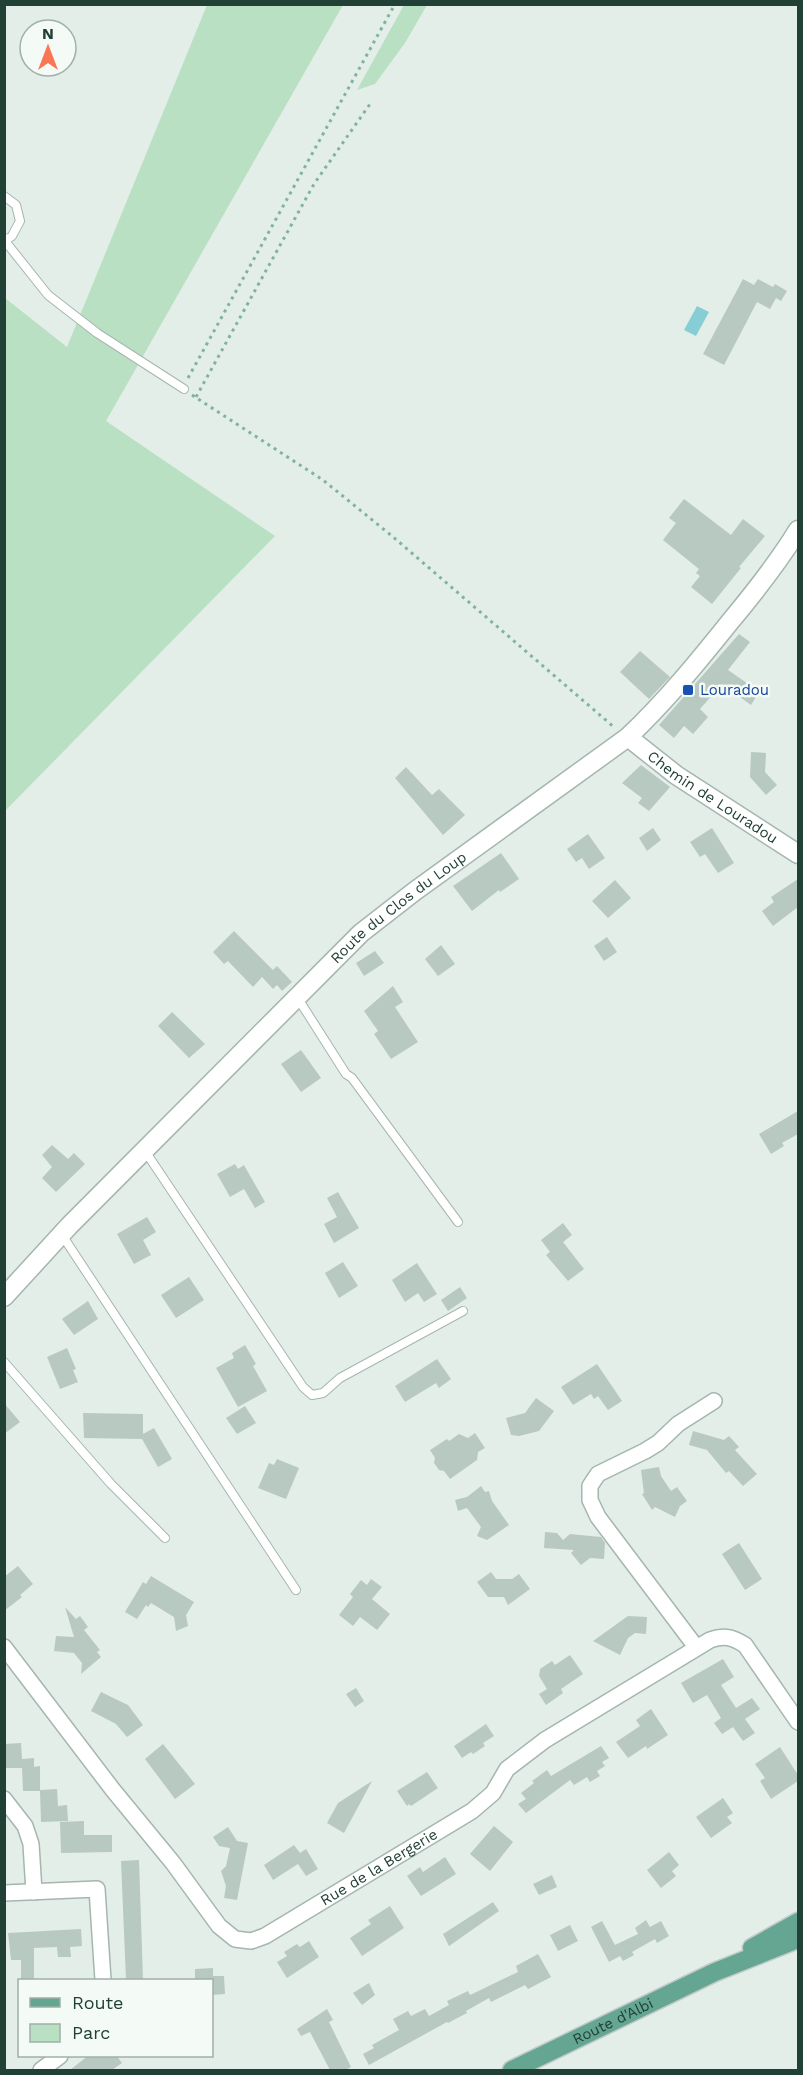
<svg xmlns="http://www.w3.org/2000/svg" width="803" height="2075" viewBox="0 0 803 2075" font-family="'Work Sans',sans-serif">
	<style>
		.green { fill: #bae0c3 }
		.water { fill: #87cdd6 }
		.building { fill: #b8c9c1 }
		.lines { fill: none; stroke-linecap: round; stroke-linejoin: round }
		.service-casing { stroke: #a5b6af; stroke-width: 10 }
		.minor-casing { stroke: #a5b6af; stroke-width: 18 }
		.tertiary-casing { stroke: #a5b6af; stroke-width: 21 }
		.primary-casing { stroke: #c1cac7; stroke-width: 21 }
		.path { stroke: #81b3a1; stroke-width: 3; stroke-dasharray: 3 4.5; stroke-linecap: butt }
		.service { stroke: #fff; stroke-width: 8 }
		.minor { stroke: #fff; stroke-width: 15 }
		.tertiary { stroke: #fff; stroke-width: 18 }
		.primary { stroke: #64a692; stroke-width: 18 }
		.transit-dot { fill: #1a4fb4; stroke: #f4faf6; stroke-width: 2 }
		.labels { text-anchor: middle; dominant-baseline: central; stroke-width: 5; stroke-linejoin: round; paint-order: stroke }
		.transit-label { font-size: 15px; fill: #164399; stroke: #f4faf6; text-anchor: start }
		.street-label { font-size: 15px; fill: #214036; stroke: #f4faf6 }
	</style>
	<rect width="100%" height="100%" fill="#e3eee8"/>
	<!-- green -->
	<path class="green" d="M207,5H343L106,421L275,536L5,811V298L67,347Z
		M404,5H427L405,43L375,84L357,90Z"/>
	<!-- water -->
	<path class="water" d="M697,306L709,312L696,336L684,330Z"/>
	<!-- building -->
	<path class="building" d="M743,279L754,285L758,279L773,287L775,284L787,291L781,301L776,298L770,309L757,302L724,365L703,354Z
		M684,499L731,535L743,519L765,536L739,567L741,568L712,604L691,587L700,576L696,573L699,569L663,540L676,523L669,518Z
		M739,634L750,642L728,670L757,690L756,692L758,694L751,705L722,684L700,709L708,717L693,734L684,726L674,738L659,725Z
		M640,651L670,677L649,699L620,672Z
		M751,752L766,753L765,772L777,785L766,795L750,777Z
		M641,765L670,787L649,811L638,803L642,798L622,783Z
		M406,767L432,795L439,789L465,815L443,835L395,778Z
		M653,828L661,840L647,851L639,838Z
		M712,828L734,863L718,873L705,854L700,857L690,842Z
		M588,834L605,858L589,869L582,858L576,862L567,849Z
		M501,853L519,879L500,892L499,890L472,911L453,886Z
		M798,879V907L773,926L762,911L774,902L771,897Z
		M615,880L631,898L608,918L592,901Z
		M234,931L273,970L277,966L292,982L282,991L277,985L273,989L262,977L253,987L228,961L224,964L213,952Z
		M607,937L617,952L604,961L594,946Z
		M441,945L455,964L438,976L425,959Z
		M375,951L384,963L364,976L356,963Z
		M393,986L403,1002L395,1007L418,1042L391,1059L374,1034L378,1031L364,1011Z
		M172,1012L205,1044L189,1058L158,1026Z
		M301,1050L321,1078L301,1092L281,1064Z
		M798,1111V1134L782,1143L784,1146L771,1154L759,1134Z
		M52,1145L68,1159L74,1153L85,1164L56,1192L42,1178L52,1167L42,1155Z
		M235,1164L238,1169L244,1165L265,1202L255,1208L244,1189L230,1197L217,1174Z
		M338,1192L359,1228L334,1243L324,1224L337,1217L327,1198Z
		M147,1217L156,1232L143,1240L151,1255L134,1264L117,1234Z
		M563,1223L572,1235L563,1242L584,1269L568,1281L546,1255L550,1252L541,1240Z
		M343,1262L358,1286L339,1298L325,1273Z
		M417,1263L437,1294L424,1302L418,1293L405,1302L392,1280Z
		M189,1277L204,1300L176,1318L161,1295Z
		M460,1287L467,1298L448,1311L441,1300Z
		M88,1301L98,1319L74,1335L62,1319Z
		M245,1345L256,1364L253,1366L267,1391L238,1407L216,1368L234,1358L232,1353Z
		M67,1348L76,1369L73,1370L78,1382L60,1389L47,1357Z
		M437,1359L451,1379L439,1388L436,1383L405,1402L395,1386Z
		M597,1364L622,1401L608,1410L598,1396L594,1399L591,1394L573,1405L561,1387Z
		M536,1398L554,1411L539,1431L519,1436L511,1435L506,1418L525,1413Z
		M4,1403L20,1422L4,1434Z
		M245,1406L256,1423L237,1434L226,1418Z
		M83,1413L143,1414V1434L154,1428L172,1459L158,1467L142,1439L84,1438Z
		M693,1431L724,1440L729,1436L739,1447L735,1450L757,1474L743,1486L729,1471L726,1473L707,1450L689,1445Z
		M475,1433L485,1448L478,1452L477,1460L450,1479L444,1471L439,1470L434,1463L435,1458L430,1450L447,1439L449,1441L459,1434L468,1438Z
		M277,1459L299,1468L286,1499L258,1488L269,1463L274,1465Z
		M659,1467L661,1476L671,1491L677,1487L687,1501L680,1506L675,1517L655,1507L652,1510L642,1494L644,1493L641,1470Z
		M481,1486L485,1492L489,1491L492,1501L509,1525L487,1540L477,1536L481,1527L467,1508L458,1511L455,1500L467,1497Z
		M545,1532L557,1533L563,1540L570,1534L601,1537L605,1543L604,1559L590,1558L581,1565L571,1553L574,1550L544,1548Z
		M739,1543L762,1579L745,1590L722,1554Z
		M18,1566L33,1584L20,1595L22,1597L4,1611V1577Z
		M491,1572L496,1579H512L519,1574L530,1589L508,1605L504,1597H488L477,1582Z
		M151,1576L194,1602L186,1615L188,1626L176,1631L174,1617L151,1603L148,1607L146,1605L137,1619L125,1612L143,1582L146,1584Z
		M371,1579L382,1587L372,1599L390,1614L377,1630L360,1617L353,1626L339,1615L353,1597L350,1594L361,1580L367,1585Z
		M65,1607L76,1619L80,1616L88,1627L84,1630L100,1650L97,1652L101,1657L81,1674L82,1663L74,1653L54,1651L56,1636L74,1637Z
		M628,1616L647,1617L646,1634L635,1633L628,1638L620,1655L593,1641Z
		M570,1655L583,1674L561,1689L563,1693L546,1705L539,1694L547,1689L539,1676L540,1669L552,1661L555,1665Z
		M723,1659L734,1677L721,1685L736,1708L752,1698L760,1709L745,1719L755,1733L743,1741L733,1727L722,1734L714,1723L721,1718L707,1695L693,1703L681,1683Z
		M356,1688L364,1701L355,1707L346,1694Z
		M101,1692L128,1705L143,1725L127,1737L116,1724L91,1711Z
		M651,1709L668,1735L647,1749L646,1746L628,1758L616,1742L640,1726L636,1720Z
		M486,1724L494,1736L483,1743L485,1746L473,1754L471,1752L462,1758L454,1746Z
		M21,1743L22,1759L34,1758V1767L40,1766V1790L57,1789L58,1806L67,1805L68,1821L41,1822L40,1791H23L22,1768H5L4,1744Z
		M163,1744L195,1784L175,1799L145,1759Z
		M601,1746L609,1758L602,1762L605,1766L597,1771L600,1776L590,1782L587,1777L574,1785L570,1780L526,1813L518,1804L526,1799L521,1793L534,1783L532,1781L547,1770L551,1776Z
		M780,1747L798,1775V1781L771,1799L760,1781L765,1778L755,1764Z
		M427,1772L438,1788L411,1806L409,1804L407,1806L397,1791Z
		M372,1781L344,1833L327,1823L338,1803Z
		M723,1798L733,1813L727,1817L732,1823L711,1838L696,1817Z
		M84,1821V1835H112V1852L61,1853L60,1822Z
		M494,1826L513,1842L490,1871L470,1854Z
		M228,1827L237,1841L248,1843L237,1900L224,1898L226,1886L221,1871L226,1866L230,1848L219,1846L213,1837Z
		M294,1845L300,1853L306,1849L318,1869L306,1876L298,1864L273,1880L264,1865Z
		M669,1852L679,1865L672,1871L676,1876L661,1888L647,1870Z
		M445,1857L456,1874L421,1896L407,1876L420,1867L423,1872Z
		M139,1860L143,1980H126L121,1861Z
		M552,1875L557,1887L539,1895L533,1884Z
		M493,1902L499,1911L449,1946L443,1934Z
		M390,1906L404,1928L362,1956L350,1938L371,1924L368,1920Z
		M646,1920L650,1927L661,1921L669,1936L657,1943L655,1939L632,1952L634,1955L623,1961L620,1956L609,1962L591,1927L602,1921L615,1945L638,1934L635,1928Z
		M570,1925L578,1941L558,1951L550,1935Z
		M81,1929L82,1946L70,1947L71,1957H58L57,1947L34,1948V1980H21V1960H11L8,1933Z
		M309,1941L319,1957L287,1978L277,1962L287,1956L284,1952L297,1944L300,1947Z
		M538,1954L551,1977L528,1989L525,1985L491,2002L489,1998L466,2011L467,2013L448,2023L447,2022L369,2065L363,2054L374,2048L372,2045L399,2030L393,2019L408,2011L411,2016L425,2009L429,2016L449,2005L447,2001L468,1991L470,1995L518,1972L516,1966Z
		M213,1968V1976H224L225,1994L212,1995V1980H195V1969Z
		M369,1983L375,1995L362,2005L353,1993Z
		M327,2009L333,2020L329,2022L351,2067L345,2070H330L310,2032L301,2036L297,2029Z
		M89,2055H116L122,2063L112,2070H70Z"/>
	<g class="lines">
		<!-- service casing -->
		<g class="service-casing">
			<path id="service" d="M4,196L16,205L20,221L12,236L4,241
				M5,241L48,295L97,333L184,389
				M297,997L346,1074L352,1078L458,1222
				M145,1151L303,1387L312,1395L323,1393L340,1378L463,1311
				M62,1235L296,1590
				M4,1362L111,1484L165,1538"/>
		</g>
		<!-- minor casing -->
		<g class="minor-casing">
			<g id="minor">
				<path id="s1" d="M4,1647L113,1790L173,1863L219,1926L235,1939L251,1941L265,1936L472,1811L493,1793L507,1769L545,1740L710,1640C725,1635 732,1637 745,1645L798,1722"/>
				<path d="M696,1647L598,1517L590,1500V1486L598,1474L645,1451L658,1443L678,1424L714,1401"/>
				<path d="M4,1799L25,1826L31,1844L34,1892"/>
				<path d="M4,1893L97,1889L103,1980"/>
				<path d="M41,2070L60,2056"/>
			</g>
		</g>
		<!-- tertiary casing -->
		<g class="tertiary-casing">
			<g id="tertiary">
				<path id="s2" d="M628,737L676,775L798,854"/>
				<path id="s3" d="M4,1297L69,1226L361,933L415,891L628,737C665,702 697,663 729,623C754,593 778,563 798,530"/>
			</g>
		</g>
		<!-- primary casing -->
		<g class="primary-casing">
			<g id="primary">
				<path d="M752,1948L798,1922"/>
				<path id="s4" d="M512,2070L715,1972L798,1939"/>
			</g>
		</g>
		<!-- path -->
		<path class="path" d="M188,378L395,4
			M192,395L323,480L392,536L615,728
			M196,397L314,184L370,104"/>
		<!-- service -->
		<use href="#service" class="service"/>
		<!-- minor -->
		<use href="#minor" class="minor"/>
		<!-- tertiary -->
		<use href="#tertiary" class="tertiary"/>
		<!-- primary -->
		<use href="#primary" class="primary"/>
	</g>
	<!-- markers -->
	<rect class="transit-dot" x="682" y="684" width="12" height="12" rx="3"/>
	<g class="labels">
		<!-- transit labels -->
		<g class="transit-label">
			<text x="700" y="690">Louradou</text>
		</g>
		<!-- street labels -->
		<g class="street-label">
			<text stroke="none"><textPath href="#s2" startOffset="104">Chemin de Louradou</textPath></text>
			<text stroke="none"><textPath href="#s3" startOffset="555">Route du Clos du Loup</textPath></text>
			<text stroke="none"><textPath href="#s1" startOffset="537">Rue de la Bergerie</textPath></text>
			<text stroke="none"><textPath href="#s4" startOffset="112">Route d'Albi</textPath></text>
		</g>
	</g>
	<!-- border -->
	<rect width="803" height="2075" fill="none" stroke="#214036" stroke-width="12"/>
	<!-- legend -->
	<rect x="18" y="1979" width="195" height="78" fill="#f4faf6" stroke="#a0b0a9" stroke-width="1.5"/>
	<rect x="30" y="1998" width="30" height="9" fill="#64a692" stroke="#a0b0a9" stroke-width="1.5"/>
	<text x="72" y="2009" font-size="18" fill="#214036">Route</text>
	<rect x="30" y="2024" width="30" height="18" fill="#bae0c3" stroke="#a0b0a9" stroke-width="1.5"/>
	<text x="72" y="2039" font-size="18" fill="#214036">Parc</text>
	<!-- north arrow -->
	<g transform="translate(48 48)"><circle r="28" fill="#f4faf6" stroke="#a0b0a9" stroke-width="1.5"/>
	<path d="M0-4.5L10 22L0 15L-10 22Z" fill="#fa7554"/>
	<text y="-9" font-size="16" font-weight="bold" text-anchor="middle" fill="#214036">N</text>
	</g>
</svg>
